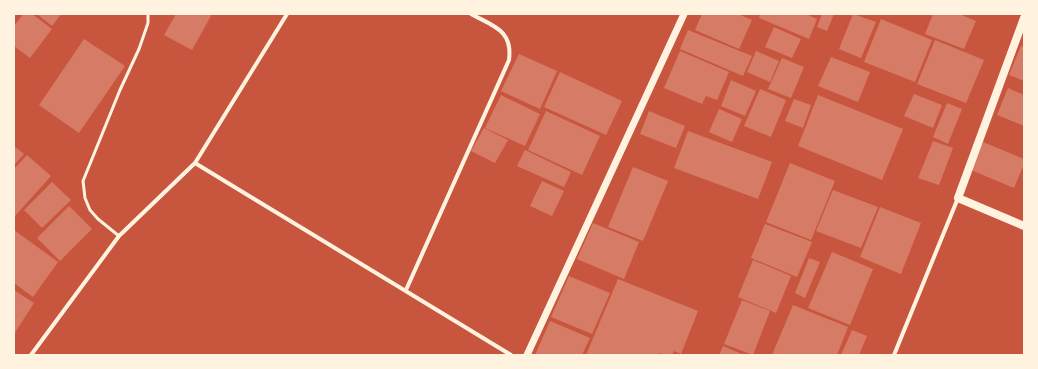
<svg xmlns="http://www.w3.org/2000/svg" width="1038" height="369" viewBox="0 0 1038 369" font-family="'Fira Sans Condensed',sans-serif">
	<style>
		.building { fill: #d67c66 }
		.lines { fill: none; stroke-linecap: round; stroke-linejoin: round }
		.service { stroke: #fff3e0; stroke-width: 3 }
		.minor { stroke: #fff3e0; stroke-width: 4 }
		.tertiary { stroke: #fff3e0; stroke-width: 7 }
		.secondary { stroke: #fff3e0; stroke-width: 8 }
	</style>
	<rect width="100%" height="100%" fill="#c8553d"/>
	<!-- building -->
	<path class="building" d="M23,14H32L52,29L30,58L14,46V26Z
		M37,14H61L52,26Z
		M176,14H212L192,50L164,35Z
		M702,14H738L752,20L739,49L695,30Z
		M760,14H806L817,19L809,39L759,18Z
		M822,14H834L827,31L817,27Z
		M853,14L876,22L861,58L839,49Z
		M933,14H959L976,21L964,49L925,34Z
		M881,19L932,40L915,82L864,62Z
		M774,27L801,39L792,58L765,47Z
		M688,30L752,56L743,76L680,49Z
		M84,39L125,66L79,133L39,105Z
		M935,40L984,60L966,103L917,84Z
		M1021,46L1024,47V81L1009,75Z
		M680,51L729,72L717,100L706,96L702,104L664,88Z
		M756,51L779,61L770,82L747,72Z
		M519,54L557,71L540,109L501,91Z
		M831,57L870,72L858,102L818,86Z
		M782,58L804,67L791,98L768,89Z
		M560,72L622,101L606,135L544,107Z
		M731,80L756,91L745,116L721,106Z
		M1008,88L1024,95V126L997,115Z
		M760,89L786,100L771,137L744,126Z
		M914,94L942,105L933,128L904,116Z
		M501,95L540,114L525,146L485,128Z
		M818,95L903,129L882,180L798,146Z
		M794,99L811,105L803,128L785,121Z
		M947,103L962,109L948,144L933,137Z
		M719,109L742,119L732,142L709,132Z
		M546,111L600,136L582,175L528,150Z
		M649,111L685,126L676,148L640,134Z
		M484,128L508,140L495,163L471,151Z
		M688,131L772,162L758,199L674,168Z
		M933,141L953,148L939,185L918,178Z
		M983,142L1024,159V164L1014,188L971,170Z
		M14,146L24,154L14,165Z
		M525,150L571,172L564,187L517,166Z
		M27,155L51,176L15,216L14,169Z
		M790,163L835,181L811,240L766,222Z
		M633,167L668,181L643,241L608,227Z
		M542,181L564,191L552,216L530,206Z
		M52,182L71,200L42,228L24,210Z
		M833,190L878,207L861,248L816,231Z
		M69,206L92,229L60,261L37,238Z
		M880,207L921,223L901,274L860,257Z
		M593,223L639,242L624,279L577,259Z
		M765,224L812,242L797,277L751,258Z
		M14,230L58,262L33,297L14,283Z
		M832,252L873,269L850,325L808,308Z
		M809,258L820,262L805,298L795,293Z
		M753,260L791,276L776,313L738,297Z
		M569,276L610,293L592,334L551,317Z
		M618,279L698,311L681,354L674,351L672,355H665L660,353L659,355H638L634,354V355H586Z
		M14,290L34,303L14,334Z
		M742,300L770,311L753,355L724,344Z
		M793,305L848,327L837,355H772Z
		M550,321L590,338L582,355H535Z
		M852,330L867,336L859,355H841Z
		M723,346L744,355H719Z"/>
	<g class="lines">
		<!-- service -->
		<path class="service" d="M119,236L98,219L90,210L85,198L83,181L120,90L139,49L148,23V14"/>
		<!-- minor -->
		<path class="minor" d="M195,163L511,355
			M406,290L509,60C513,30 493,26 471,14
			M31,355L119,236L195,163L287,14
			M894,355L958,198"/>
		<!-- tertiary -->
		<path class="tertiary" d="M527,355L684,14"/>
		<!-- secondary -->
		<path class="secondary" d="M1024,18L958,198L1024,226"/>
	</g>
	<!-- border -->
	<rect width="1038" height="369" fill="none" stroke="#fff3e0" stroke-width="30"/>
</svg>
